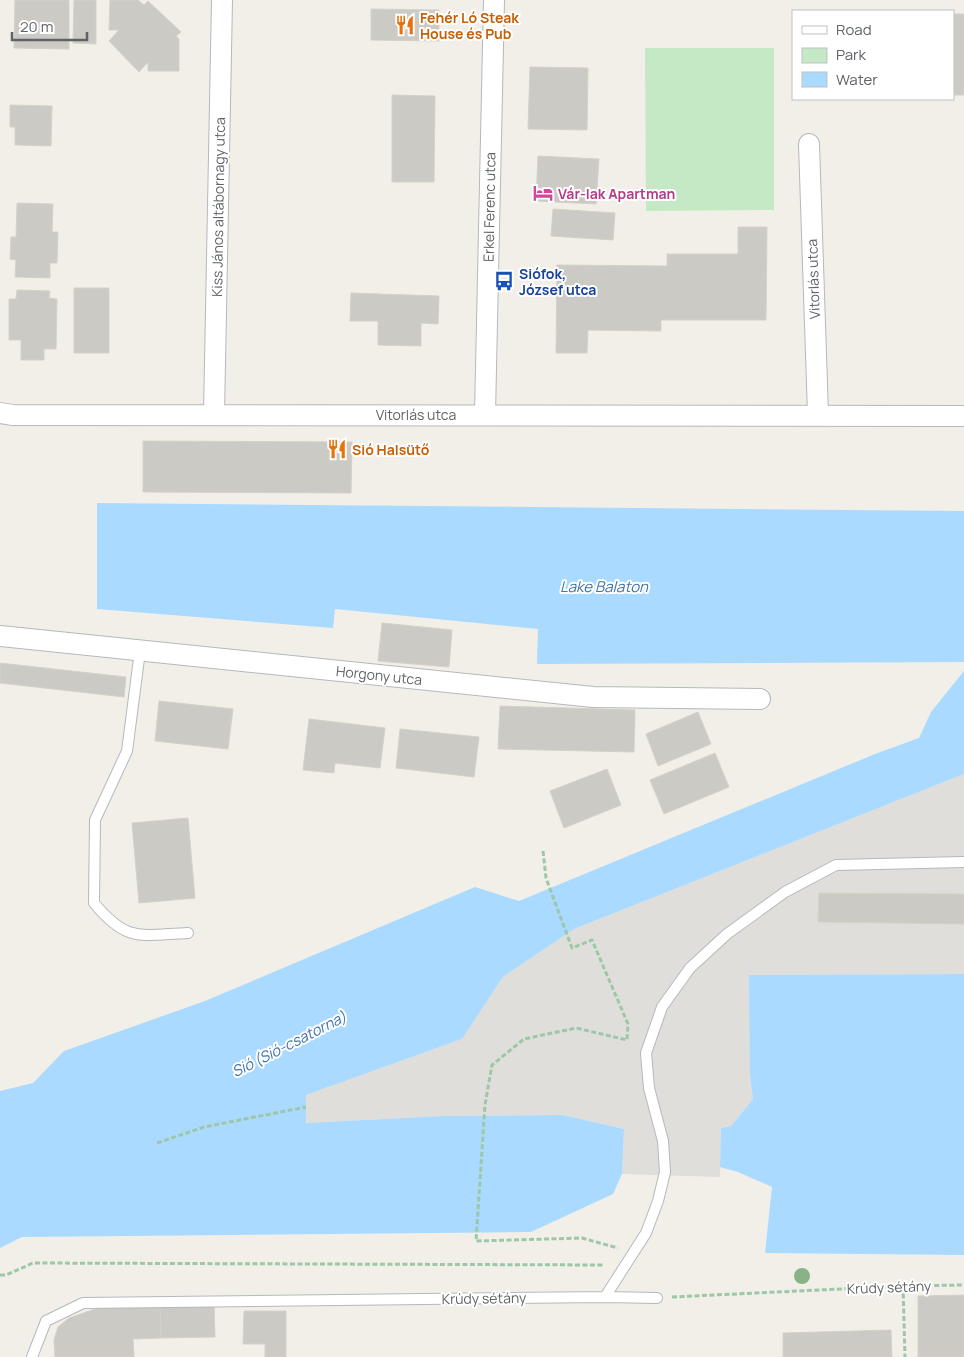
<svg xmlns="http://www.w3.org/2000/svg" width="964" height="1357" font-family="Manrope,sans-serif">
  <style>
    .industrial { fill: #e0deda }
    .green { fill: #c5e8c5 }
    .water { fill: #aadaff }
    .building { fill: #cccac5; stroke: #d6d1c6 }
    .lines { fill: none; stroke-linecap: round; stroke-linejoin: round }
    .lane-casing { stroke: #b5b8bc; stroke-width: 12 }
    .street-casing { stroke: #b5b8bc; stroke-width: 22 }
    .path { stroke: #9cc7a9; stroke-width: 3; stroke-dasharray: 5 2.5; stroke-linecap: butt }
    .lane { stroke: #fff; stroke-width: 10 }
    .street { stroke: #fff; stroke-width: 20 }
    .tree { fill: #89b387 }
    .labels { text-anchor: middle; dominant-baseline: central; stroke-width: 4; stroke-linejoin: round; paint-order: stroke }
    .food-label { font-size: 14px; font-weight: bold; fill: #c56008; stroke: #fff; text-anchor: start }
    .hotel-label { font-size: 14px; font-weight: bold; fill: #b23c85; stroke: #fff; text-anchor: start }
    .street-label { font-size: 14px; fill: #5f6368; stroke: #fff }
    .transit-label { font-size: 14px; font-weight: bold; fill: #164399; stroke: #fff; text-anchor: start }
    .water-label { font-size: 15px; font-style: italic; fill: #4174aa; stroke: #fff }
  </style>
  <rect width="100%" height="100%" fill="#f1efe8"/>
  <!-- industrial -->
  <path class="industrial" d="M964,774V974L750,975V1076L753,1099L731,1126L721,1128L720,1177L622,1174L624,1129L563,1115L443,1116L306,1123V1095L462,1039L503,977L574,929Z"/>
  <!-- green -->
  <path class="green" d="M645,48H774V210L646,211Z"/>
  <!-- water -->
  <path class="water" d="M97,503L964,511V662L537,664L538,629L335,609L333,628L97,609Z
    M964,671V774L574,929L503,977L462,1039L306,1095V1123L443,1116L563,1115L624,1129L622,1174L613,1194L531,1232L22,1237L0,1248V1091L33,1083L64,1051L205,1001L475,887L519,901L875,754L919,738L931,712Z
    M964,974V1255L765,1253L772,1187L738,1172L720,1167L721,1128L731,1126L753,1099L750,1076L749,975Z"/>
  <!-- building -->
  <path class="building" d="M15,0H69V49L14,48Z
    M74,0H96V44L73,43Z
    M110,0H138L144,5L148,1L181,32L176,36L179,39V71H148V62L139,72L109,41L119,30H109Z
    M371,9L439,10V41L371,40Z
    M953,14H964V95H953Z
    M530,67L588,68L587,130L528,129Z
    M392,95L435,96L434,182H392Z
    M10,105L52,106L51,146L15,145V127H10Z
    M538,156L599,159L596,204L536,201Z
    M17,203L53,204L52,232H58L57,263H50V278L15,277L16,260L10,259L11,237H16Z
    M553,209L615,213L613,240L551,236Z
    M738,227H767L766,320H661V331L588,330L587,353H556L557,265L667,266V254H738Z
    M74,288H109V353H74Z
    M17,290L50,291L49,298L57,299L56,349H44V360H21V340H9V299H16Z
    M351,293L439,296L438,324L421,323V346L378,345V321H350Z
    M143,441L352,442L351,493L143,492Z
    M382,623L452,630L449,667L378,661Z
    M0,663L126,677L124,697L0,683Z
    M159,701L233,709L228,749L155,741Z
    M500,706L635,710L634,752L498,749Z
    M698,712L711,744L658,766L646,734Z
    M309,719L385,728L380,768L335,763L334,773L303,770Z
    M400,729L479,737L474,777L396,768Z
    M715,753L729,787L664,814L650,780Z
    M607,769L621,805L564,828L550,791Z
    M188,818L195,898L139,903L132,823Z
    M819,893L964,894V924L818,922Z
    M964,1295V1357H918V1296Z
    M214,1304L215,1337L161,1338L160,1306Z
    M160,1306L161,1338L133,1339L134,1357H55L54,1340L58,1327L69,1318L98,1308Z
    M244,1311H286V1357H265V1344H243Z
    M891,1330L892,1357H783V1333Z"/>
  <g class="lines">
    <defs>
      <path id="lane" d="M140,651L127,751L95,820L94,903C127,943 140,935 188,933
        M605,1297L646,1233L658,1201L665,1172L663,1141L649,1088L646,1053L662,1007L690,968L727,934L785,892L836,865L964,862
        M32,1357L46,1321L83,1303L605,1297L657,1298"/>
      <path id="street" d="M809,144L818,414
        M0,413L13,415L964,416
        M214,414L222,0
        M485,414L494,0
        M0,636L593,697L760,699"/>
    </defs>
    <!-- lane casing -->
    <use href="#lane" class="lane-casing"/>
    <!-- street casing -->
    <use href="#street" class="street-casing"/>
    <!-- path -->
    <path class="path" d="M543,851L546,878L572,948L592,940L628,1024L627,1040L576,1028L524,1039L492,1065L485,1105L476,1241L582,1238L618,1248
      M157,1143L204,1127L306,1107
      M0,1275H6L33,1263L604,1265
      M903,1286L905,1357
      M672,1297L903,1286L964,1285"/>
    <!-- lane -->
    <use href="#lane" class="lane"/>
    <!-- street -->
    <use href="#street" class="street"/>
  </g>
  <!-- trees -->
  <circle class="tree" cx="802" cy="1276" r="8"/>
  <!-- icons -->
  <defs>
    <symbol id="restaurant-bare" viewBox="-9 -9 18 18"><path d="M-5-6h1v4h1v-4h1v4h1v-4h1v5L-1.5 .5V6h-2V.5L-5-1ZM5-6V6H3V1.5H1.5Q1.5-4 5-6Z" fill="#e8710a" stroke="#fff" stroke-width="2.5" paint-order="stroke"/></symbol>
    <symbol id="hotel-bare" viewBox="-9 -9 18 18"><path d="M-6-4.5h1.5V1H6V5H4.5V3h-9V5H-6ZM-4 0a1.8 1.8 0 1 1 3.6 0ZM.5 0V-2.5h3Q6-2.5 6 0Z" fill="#d1479c" stroke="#fff" stroke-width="2.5" paint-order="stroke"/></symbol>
    <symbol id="bus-bare" viewBox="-9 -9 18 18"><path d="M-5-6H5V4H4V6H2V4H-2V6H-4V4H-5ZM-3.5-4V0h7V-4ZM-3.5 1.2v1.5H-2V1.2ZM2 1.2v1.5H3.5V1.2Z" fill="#1a4fb4" stroke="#fff" stroke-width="2.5" paint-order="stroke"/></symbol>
  </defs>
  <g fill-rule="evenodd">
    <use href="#restaurant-bare" x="391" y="11" width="28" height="28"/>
    <use href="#hotel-bare" x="529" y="179" width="28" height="28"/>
    <use href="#bus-bare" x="490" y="267" width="28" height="28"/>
    <use href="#restaurant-bare" x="323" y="435" width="28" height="28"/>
  </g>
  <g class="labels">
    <!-- food labels -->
    <g class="food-label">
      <text x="420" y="17">Fehér Ló Steak<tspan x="420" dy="16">House és Pub</tspan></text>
      <text x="352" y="449">Sió Halsütő</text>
    </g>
    <!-- hotel labels -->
    <g class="hotel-label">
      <text x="558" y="193">Vár-lak Apartman</text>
    </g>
    <!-- street labels -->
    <g class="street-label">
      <text transform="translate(218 207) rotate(-89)">Kiss János altábornagy utca</text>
      <text transform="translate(489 207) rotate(-89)">Erkel Ferenc utca</text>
      <text transform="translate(813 279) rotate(-92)">Vitorlás utca</text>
      <text x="416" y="414">Vitorlás utca</text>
      <text transform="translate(379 675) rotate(6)">Horgony utca</text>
      <text transform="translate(889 1287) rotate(-2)">Krúdy sétány</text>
      <text transform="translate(484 1298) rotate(-1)">Krúdy sétány</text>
    </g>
    <!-- transit labels -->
    <g class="transit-label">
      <text x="519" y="273">Siófok,<tspan x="519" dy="16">József utca</tspan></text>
    </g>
    <!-- water labels -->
    <g class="water-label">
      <text x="604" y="586">Lake Balaton</text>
      <text transform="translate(289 1044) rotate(-27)">Sió (Sió-csatorna)</text>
    </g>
  </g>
  <!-- legend -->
  <rect x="792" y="10" width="162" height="90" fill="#ffffff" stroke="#bfc1c3"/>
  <rect x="802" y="26" width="25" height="8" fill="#ffffff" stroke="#bfc1c3"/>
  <text x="836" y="35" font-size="15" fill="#5f6368">Road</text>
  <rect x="802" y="48" width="25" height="15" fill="#c5e8c5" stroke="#bfc1c3"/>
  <text x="836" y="60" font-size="15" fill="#5f6368">Park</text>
  <rect x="802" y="72" width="25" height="15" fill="#aadaff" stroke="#bfc1c3"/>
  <text x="836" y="85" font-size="15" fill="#5f6368">Water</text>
  <!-- scale -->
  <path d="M12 32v8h75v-8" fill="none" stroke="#5f6368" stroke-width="2.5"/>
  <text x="20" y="32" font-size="15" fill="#5f6368" stroke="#ffffff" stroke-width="4" paint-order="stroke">20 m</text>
</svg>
